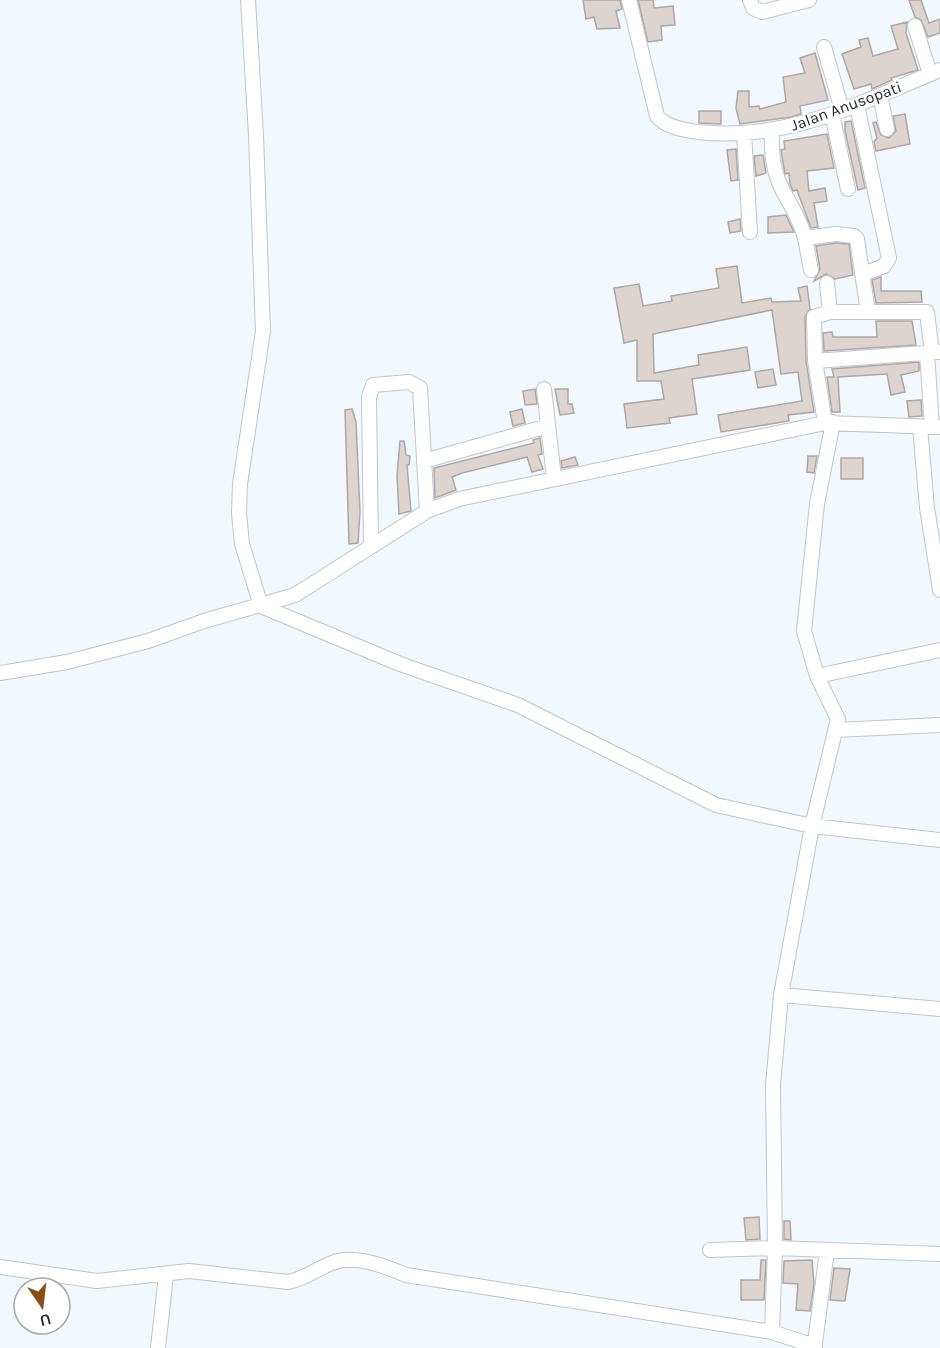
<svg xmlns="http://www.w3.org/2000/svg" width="940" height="1348" font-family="Karla,sans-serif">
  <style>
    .building { fill: #dcd5cf; stroke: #aea7a2; stroke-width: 1.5 }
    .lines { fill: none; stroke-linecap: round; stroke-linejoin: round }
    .street-casing { stroke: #bec5cb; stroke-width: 16 }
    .street { stroke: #fff; stroke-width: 14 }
    .labels { text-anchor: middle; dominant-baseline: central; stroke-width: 5; stroke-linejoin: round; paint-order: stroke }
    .street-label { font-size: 16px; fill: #242729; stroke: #fff }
  </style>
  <rect width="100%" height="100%" fill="#f1f8fe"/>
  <!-- building -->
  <path class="building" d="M583,0H620L622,9L616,11L620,28L597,29L594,17L586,19Z
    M638,0H653L654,8L673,6L675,25L661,26L662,40L648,42Z
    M909,0H921L929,23L940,19V33L928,37L921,20L915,17Z
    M907,22L906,33L918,70L891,78L892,80L872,89L871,84L854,89L842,54L861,47L859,40L868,38L873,56L898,49L891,26Z
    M815,53L828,100L800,106L801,114L791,117L740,124L736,108L738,91H749V107L759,106L760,109L786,102L783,77L805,73L800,58Z
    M699,111H721V124L699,123Z
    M905,114L910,144L876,151L874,142L877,138L873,123L876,122L881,135L889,138L896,131L893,116Z
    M851,121L865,188L858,190L845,131V122Z
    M827,134L834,168L807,171L809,191L825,188L827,201L814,203L818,227L811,228L797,190L793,191L790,184L789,173L785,174L781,150L785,149L784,141Z
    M736,149L738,180L731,181L727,150Z
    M763,155L766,173L756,176L754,156Z
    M786,215L794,232L768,233V217Z
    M740,219L741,231L730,233L728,222Z
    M836,243L849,244L853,275L835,279L826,274L814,281L820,269L816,246Z
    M737,266L742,303L771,298L772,302L801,301L798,288L807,286L810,309L805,317L806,361L814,412L788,415L789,421L721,432L718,415L802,401L798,372L781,374L772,310L653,334L654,373L699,365L698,355L747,347L750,370L692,379L697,414L669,418L670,423L627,428L624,404L664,399L661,381H637V340L624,343L614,288L639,284L643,306L672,301L671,296L719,288L716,269Z
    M881,277V291H921L922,302L876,303L872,280Z
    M876,321H912L916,345L824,351L823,333L832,332L833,337H877Z
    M919,362V371L901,375L905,392L891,395L887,374L838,377L840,412H832L827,377H834L832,369Z
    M773,369L776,385L758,388L755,372Z
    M535,389L537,404L525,405L523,391Z
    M555,389H568V404H572L574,413L560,415Z
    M921,400L922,416L909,417L907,401Z
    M352,409L356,422L360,512L358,543L349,544L345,410Z
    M522,409L525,423L513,426L510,412Z
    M540,438L542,454L538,455L543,469L532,472L527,457L462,473L452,477L456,490L435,498L434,468L534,443L533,440Z
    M400,441H404L406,455L410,456L409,465H407L411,511L399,514L397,476Z
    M808,456H817L814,473L807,472Z
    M575,457L578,465L562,468L561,461Z
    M841,458H863V479H841Z
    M759,1217L760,1239L746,1240L744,1218Z
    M784,1221H790L791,1240L784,1239Z
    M761,1260H766L764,1300H741V1280H760Z
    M812,1260L814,1284L810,1311L796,1310L798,1284L783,1283L784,1261Z
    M834,1268L850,1269L845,1301L830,1300Z"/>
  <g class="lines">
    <defs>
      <path id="street" d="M248,0L256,135L263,331L240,484L239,513L242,544L261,606L400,664L518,705L716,805L812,826L940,840
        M629,0L657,116C665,127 685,130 698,132C787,142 860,103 940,70
        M750,0L753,8L762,12L809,0
        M915,26L930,74
        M824,47L842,110
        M880,95L887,129
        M857,105L889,258L884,266L863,274
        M832,114L848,189
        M772,131C771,152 773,173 783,191C792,208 800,219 805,238L836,234L854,236L857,239L868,312
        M744,133L750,232
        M805,238L811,270
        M827,283L830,312
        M927,353L932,427
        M815,361L938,352
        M544,389L554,478
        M825,423L815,361L814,317L830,312H927L932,353
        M920,427L927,508L940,590
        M424,461L548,426
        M371,546L369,397L373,385L409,382L420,388L427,511
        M0,673L67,662L148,641L204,621L295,595L427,511L459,499L825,423L940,427
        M817,676L940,650
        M836,730L940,725
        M781,995L940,1009
        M710,1250L775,1248L940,1254
        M0,1267L97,1281L189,1271L288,1282C305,1279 316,1269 332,1263C354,1254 385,1266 406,1275L772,1332L805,1343H815V1348
        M772,1332L775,1248L773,1085L781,995L812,826L838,719L817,676L804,631L817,504L833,422
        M815,1343L827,1251
        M158,1348L166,1275"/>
    </defs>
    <!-- street casing -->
    <use href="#street" class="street-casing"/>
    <!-- street -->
    <use href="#street" class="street"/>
  </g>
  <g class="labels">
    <!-- street labels -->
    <g class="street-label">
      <text transform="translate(846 106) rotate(-20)">Jalan Anusopati</text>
    </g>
  </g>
  <!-- north arrow -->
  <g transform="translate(42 1306) rotate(166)"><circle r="28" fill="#ffffff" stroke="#a7a9a9" stroke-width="1.5"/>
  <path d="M0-4.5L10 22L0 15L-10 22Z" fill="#8c4c16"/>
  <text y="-9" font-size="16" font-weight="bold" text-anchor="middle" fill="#242729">U</text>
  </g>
</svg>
